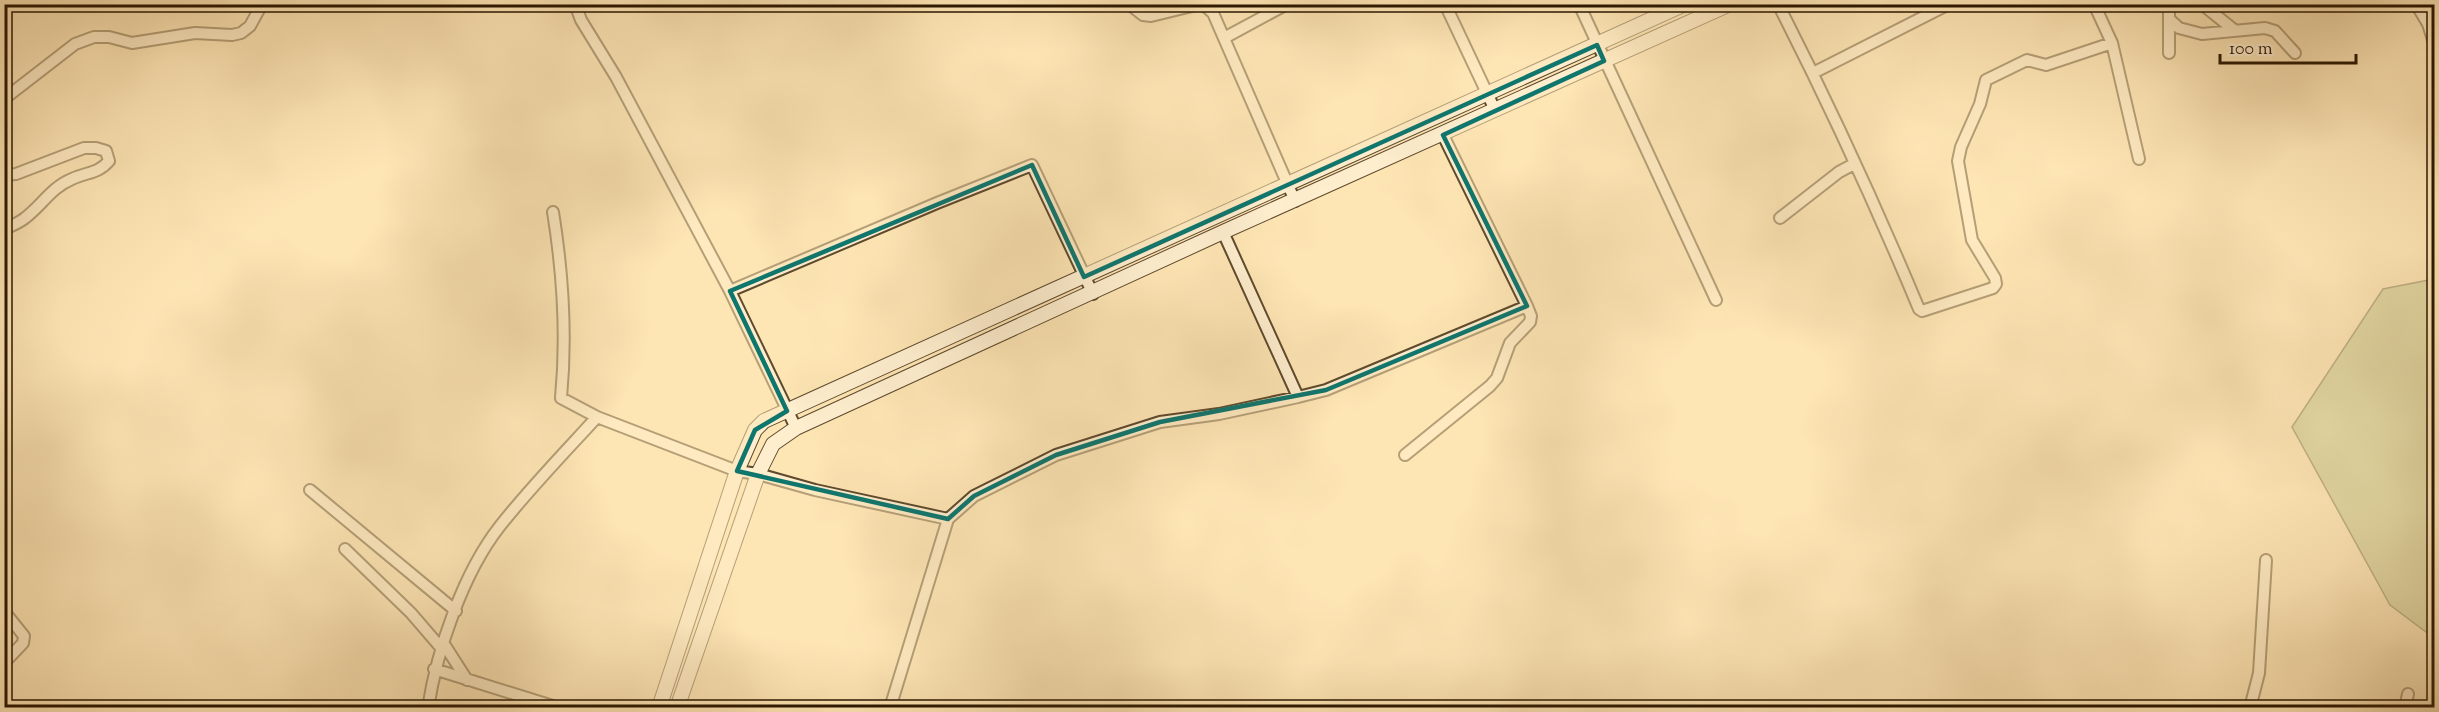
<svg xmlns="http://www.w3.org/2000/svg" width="2439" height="712" font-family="'Sorts Mill Goudy',serif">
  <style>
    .green { fill: #c0c58d; stroke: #756e46; stroke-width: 1.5 }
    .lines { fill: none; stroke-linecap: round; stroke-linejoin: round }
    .minor-casing { stroke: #5f4a2d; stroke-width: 14 }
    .tertiary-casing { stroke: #5f4a2d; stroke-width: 16 }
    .minor { stroke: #feeece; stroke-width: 10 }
    .tertiary { stroke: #feeece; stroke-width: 14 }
    .marked { fill: none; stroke: #0f766e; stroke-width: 4.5; stroke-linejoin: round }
  </style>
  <rect width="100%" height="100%" fill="#fee5b4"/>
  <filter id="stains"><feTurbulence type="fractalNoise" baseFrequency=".00333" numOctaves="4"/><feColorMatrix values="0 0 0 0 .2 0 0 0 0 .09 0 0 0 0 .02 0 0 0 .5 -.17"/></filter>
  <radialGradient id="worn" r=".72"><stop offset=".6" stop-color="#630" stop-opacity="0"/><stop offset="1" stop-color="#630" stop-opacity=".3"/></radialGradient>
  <!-- green -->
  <path class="green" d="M2434,279V638L2390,605L2292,427L2383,289Z"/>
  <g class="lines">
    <defs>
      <path id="minor" d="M575,4L581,20L616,77L730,291L796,428
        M1129,4L1143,15L1151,16L1200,4
        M1203,4L1213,13L1295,201
        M1445,4L1495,110
        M1579,4L1716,300
        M1778,4C1829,104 1876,206 1919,309L1922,311L1993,288L1996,284L1995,278L1972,240L1958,161L1961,147L1980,104L1986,80L2027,60L2046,65L2112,43
        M2094,4L2112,43L2139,159
        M2169,4V53
        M2202,4L2234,30
        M2416,4L2428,24L2434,43
        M2169,19L2179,28L2202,34L2265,28L2275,31L2295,53
        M1224,38L1287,4
        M1813,73L1949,4
        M4,99L75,44L94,37H109L132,43L195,33L232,35L241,33L250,26L262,4
        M4,175L16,174L84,148H96L106,151L109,161C98,174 86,172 72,179C52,187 42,205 25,218C19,223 11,226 4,229
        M553,212C563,274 567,335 561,398L597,417L737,471L758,474L815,490L948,519
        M1780,218L1839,172L1854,164
        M1223,232L1298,397L1326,390L1527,306
        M730,291L937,203L1032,165L1093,294
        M1405,455L1490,386L1497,378L1510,343L1530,322L1531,316L1527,306L1443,135
        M310,490L456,611
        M345,549L411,613L442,649
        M4,611L24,636L23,643L4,663
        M444,644L467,680
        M434,669L559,708
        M428,708C437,650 463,573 500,526C530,488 564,453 597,417
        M890,708L948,519L974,496L1056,455L1160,422L1219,414L1298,397
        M2250,708L2259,673L2266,560
        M2405,708L2408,694"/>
      <path id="tertiary" d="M659,708L737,471L755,430L764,421L1685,4
        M677,708L758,474L773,444L796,428L1223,232L1730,4"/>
    </defs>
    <!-- minor casing -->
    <use href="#minor" class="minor-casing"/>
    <!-- tertiary casing -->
    <use href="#tertiary" class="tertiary-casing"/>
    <!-- minor -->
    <use href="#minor" class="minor"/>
    <!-- tertiary -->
    <use href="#tertiary" class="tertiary"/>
  </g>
  <!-- marked area -->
  <path d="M0 0H2439V712H0ZM1597,45L1604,61L1443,135L1527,306L1326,390L1160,422L1056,455L974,496L948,519L737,471L755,430L787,411L730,291L1032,165L1084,277Z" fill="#fee5b4" fill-opacity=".55" fill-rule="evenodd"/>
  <path class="marked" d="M1597,45L1604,61L1443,135L1527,306L1326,390L1160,422L1056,455L974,496L948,519L737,471L755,430L787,411L730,291L1032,165L1084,277Z"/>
  <!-- margin -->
  <rect width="2439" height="712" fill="none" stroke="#fee5b4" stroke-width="24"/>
  <rect x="6" y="6" width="2427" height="700" fill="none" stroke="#2a1700" stroke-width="3"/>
  <rect x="12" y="12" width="2415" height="688" fill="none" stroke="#2a1700" stroke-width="1.5"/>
  <!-- scale -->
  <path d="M2220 54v9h136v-9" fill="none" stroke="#2a1700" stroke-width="3"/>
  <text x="2229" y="54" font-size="18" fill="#2a1700" stroke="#feeece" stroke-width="4.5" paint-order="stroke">100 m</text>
  <rect width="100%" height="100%" filter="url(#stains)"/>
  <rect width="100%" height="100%" fill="url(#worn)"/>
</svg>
